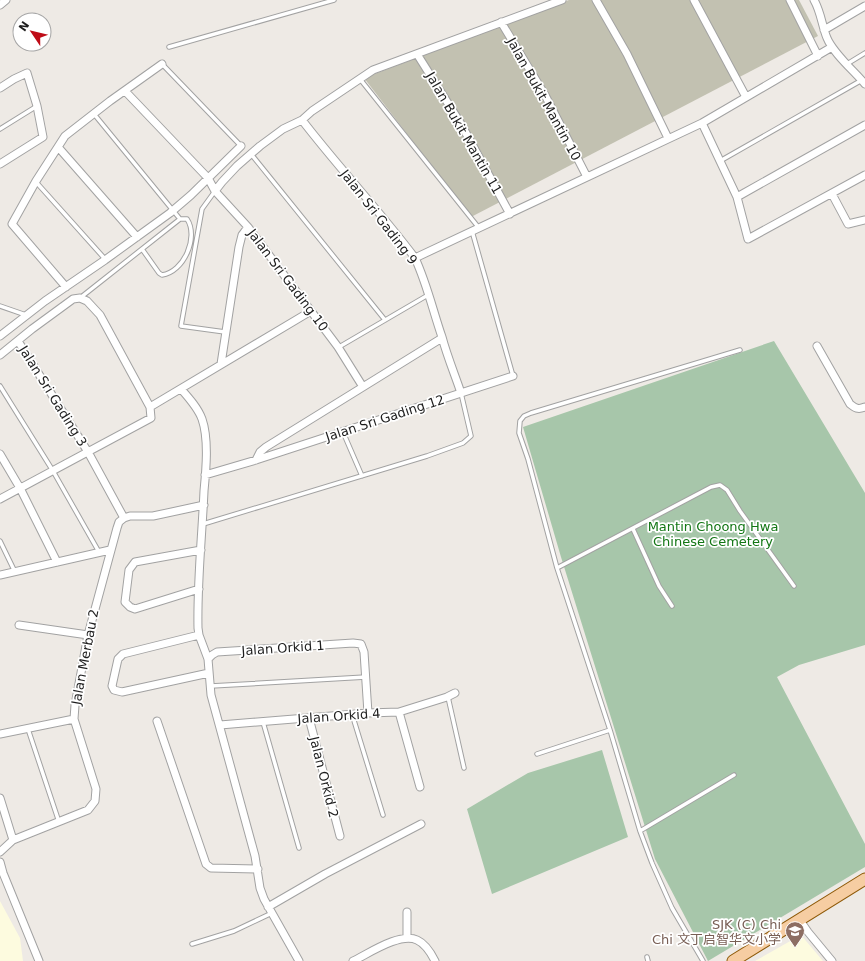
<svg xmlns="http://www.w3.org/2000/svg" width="865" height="961" font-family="'DejaVu Sans','Noto Sans SC',sans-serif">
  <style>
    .education { fill: #fdfbdf }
    .construction { fill: #c2c1b1 }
    .cemetery { fill: #a7c6aa }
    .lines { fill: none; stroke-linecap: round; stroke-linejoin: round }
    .service-casing { stroke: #a2a2a2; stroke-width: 5.5 }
    .minor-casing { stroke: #a2a2a2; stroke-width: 9 }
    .primary-casing { stroke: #8f5a09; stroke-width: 13 }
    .service { stroke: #fff; stroke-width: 3.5 }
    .minor { stroke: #fff; stroke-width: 7 }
    .primary { stroke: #f6cda2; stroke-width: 11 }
    .labels { text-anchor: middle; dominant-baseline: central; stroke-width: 3.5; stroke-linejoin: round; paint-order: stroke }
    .street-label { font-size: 13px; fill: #1e1e1e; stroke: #fff }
    .park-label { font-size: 13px; fill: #127614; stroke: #fff }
    .education-label { font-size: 13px; fill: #785e54; stroke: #fff; text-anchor: end }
  </style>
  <rect width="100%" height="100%" fill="#eeeae5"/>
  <!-- education -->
  <path class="education" d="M0,901L20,938L23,961H0Z
    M801,935L823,961H755Z"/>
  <!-- construction -->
  <path class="construction" d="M569,0H799L818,36L471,217L364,78Z"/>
  <!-- cemetery -->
  <path class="cemetery" d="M774,341L865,493V645L799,665L777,677L865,844V867L708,961L655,859L561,557L523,427Z
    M602,750L628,837L492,894L467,809L528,773Z"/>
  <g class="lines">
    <defs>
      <path id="service" d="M169,47L334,0
        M162,64L241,146
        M847,64L865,53
        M360,79L479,228
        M0,129L37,106
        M251,154L385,320
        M720,161L862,80
        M36,182L105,259
        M215,191L202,209L181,326L225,332
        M472,231L513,376
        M142,249L159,273L162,275C184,272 199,237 187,219H180
        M80,298L180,219L94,114
        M0,306L26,315
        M339,347L428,295
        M0,386L53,471L99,552
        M343,432L362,476
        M203,524L427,456L463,443L471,436L461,393
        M633,529L659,586L672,606
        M0,541L15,572
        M557,568L711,487L720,485L727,490L740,511L794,586
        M211,686L366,677
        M448,697L464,768
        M352,714L383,815
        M263,722L299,848
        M28,729L59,822
        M537,754L610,730
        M640,831L734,775
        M192,944L234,931L272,913
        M647,957L648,961
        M703,961L672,908L652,863L640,831L610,730L557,568L528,459L519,433L520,421L524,416L531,413L740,350"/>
      <path id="minor" d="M596,0L627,54L668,138
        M694,0L746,97
        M790,0L818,56
        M814,0C821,12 822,26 827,38C833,53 854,71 865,84
        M0,5L6,0
        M501,22L545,95L587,177
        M824,30L865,6
        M417,54L461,124L510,214
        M0,88L14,79L27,73L37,106L43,137L0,164
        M125,91L208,178L215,191L248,227L338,347L363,387
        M302,120C338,167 379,210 415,258C427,284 433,311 442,337C447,356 455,375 461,393
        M702,123L737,197L748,239L865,175
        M58,147L137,237
        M215,191L222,182L237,166L260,146L283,129L302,120L312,111L373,70L562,0
        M832,194L848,224L865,220
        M737,197L865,125
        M415,258L702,123L832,47
        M66,287L12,224L36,181L65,136L110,101L162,64
        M0,336L45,301L105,260L170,213L191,195L241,146
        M18,341L88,452L124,518
        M817,346L850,404C855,408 858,410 865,407
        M0,355L32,329L73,299L80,298L87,301L100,315L150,407L151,418L0,499
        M221,364L239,247L242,235L248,227
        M181,389C189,398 198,408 202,419C209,439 206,470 204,491C202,537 197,583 198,628L199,635L208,659L211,695L255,856L260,888L264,899L299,961
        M150,407L311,311
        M0,454L20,488L57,562
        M256,460L260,452L266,447L442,338
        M205,475L256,460L513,376
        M0,575L110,550
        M199,589L135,609L130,607L125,602L129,570L135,562L201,550
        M19,625L88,635
        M199,635L123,654L118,659L112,686L114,690L122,692L209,673
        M208,659L212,655L217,652L353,643L361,644L364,652L368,713
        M399,712L420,787
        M309,718L340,836
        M157,721L206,864L211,868L258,869
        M220,725L368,713L399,712L447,697L455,693
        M0,734L74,719
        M0,798L13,840
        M0,852L13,840L88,810L95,801L96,789L74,719L75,705L88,635L117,528L119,522L124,518L130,516H153L204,505
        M0,862L3,873L39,961
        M268,907L325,874L421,824
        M799,919L808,932L832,961
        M407,938V912
        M353,961C368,954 400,932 417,940C426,944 431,953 435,961"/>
      <path id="primary" d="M733,961L865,879"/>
    </defs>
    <!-- service casing -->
    <use href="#service" class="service-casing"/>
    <!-- minor casing -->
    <use href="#minor" class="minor-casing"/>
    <!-- primary casing -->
    <use href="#primary" class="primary-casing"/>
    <!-- service -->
    <use href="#service" class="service"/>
    <!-- minor -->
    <use href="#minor" class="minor"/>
    <!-- primary -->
    <use href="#primary" class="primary"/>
  </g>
  <!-- icons -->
  <defs>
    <symbol id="school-pin" viewBox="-11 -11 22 30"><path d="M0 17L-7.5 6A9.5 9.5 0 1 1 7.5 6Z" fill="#8d6e63" stroke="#fff"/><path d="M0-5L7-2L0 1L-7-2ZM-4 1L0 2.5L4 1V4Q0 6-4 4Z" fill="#fff"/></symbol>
  </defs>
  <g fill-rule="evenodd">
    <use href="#school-pin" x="784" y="920" width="22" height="30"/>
  </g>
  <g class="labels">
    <!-- street labels -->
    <g class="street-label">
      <text transform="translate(544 99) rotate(61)">Jalan Bukit Mantin 10</text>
      <text transform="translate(464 133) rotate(60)">Jalan Bukit Mantin 11</text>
      <text transform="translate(379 217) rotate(52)">Jalan Sri Gading 9</text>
      <text transform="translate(288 280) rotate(53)">Jalan Sri Gading 10</text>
      <text transform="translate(53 396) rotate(58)">Jalan Sri Gading 3</text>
      <text transform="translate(385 418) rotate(-18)">Jalan Sri Gading 12</text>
      <text transform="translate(283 648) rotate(-4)">Jalan Orkid 1</text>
      <text transform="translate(85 657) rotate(-79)">Jalan Merbau 2</text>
      <text transform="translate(339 716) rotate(-4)">Jalan Orkid 4</text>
      <text transform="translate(324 777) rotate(76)">Jalan Orkid 2</text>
    </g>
    <!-- park labels -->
    <g class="park-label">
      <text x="713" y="526">Mantin Choong Hwa<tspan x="713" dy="15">Chinese Cemetery</tspan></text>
    </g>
    <!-- education labels -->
    <g class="education-label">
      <text x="781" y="924">SJK (C) Chi<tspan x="781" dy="15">Chi 文丁启智华文小学</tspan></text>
    </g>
  </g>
  <!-- north arrow -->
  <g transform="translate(32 32) rotate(305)"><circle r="19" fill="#ffffff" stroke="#a5a5a5"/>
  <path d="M0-3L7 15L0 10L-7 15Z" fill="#bf0c17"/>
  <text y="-6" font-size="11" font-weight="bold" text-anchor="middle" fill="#1e1e1e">N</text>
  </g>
</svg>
